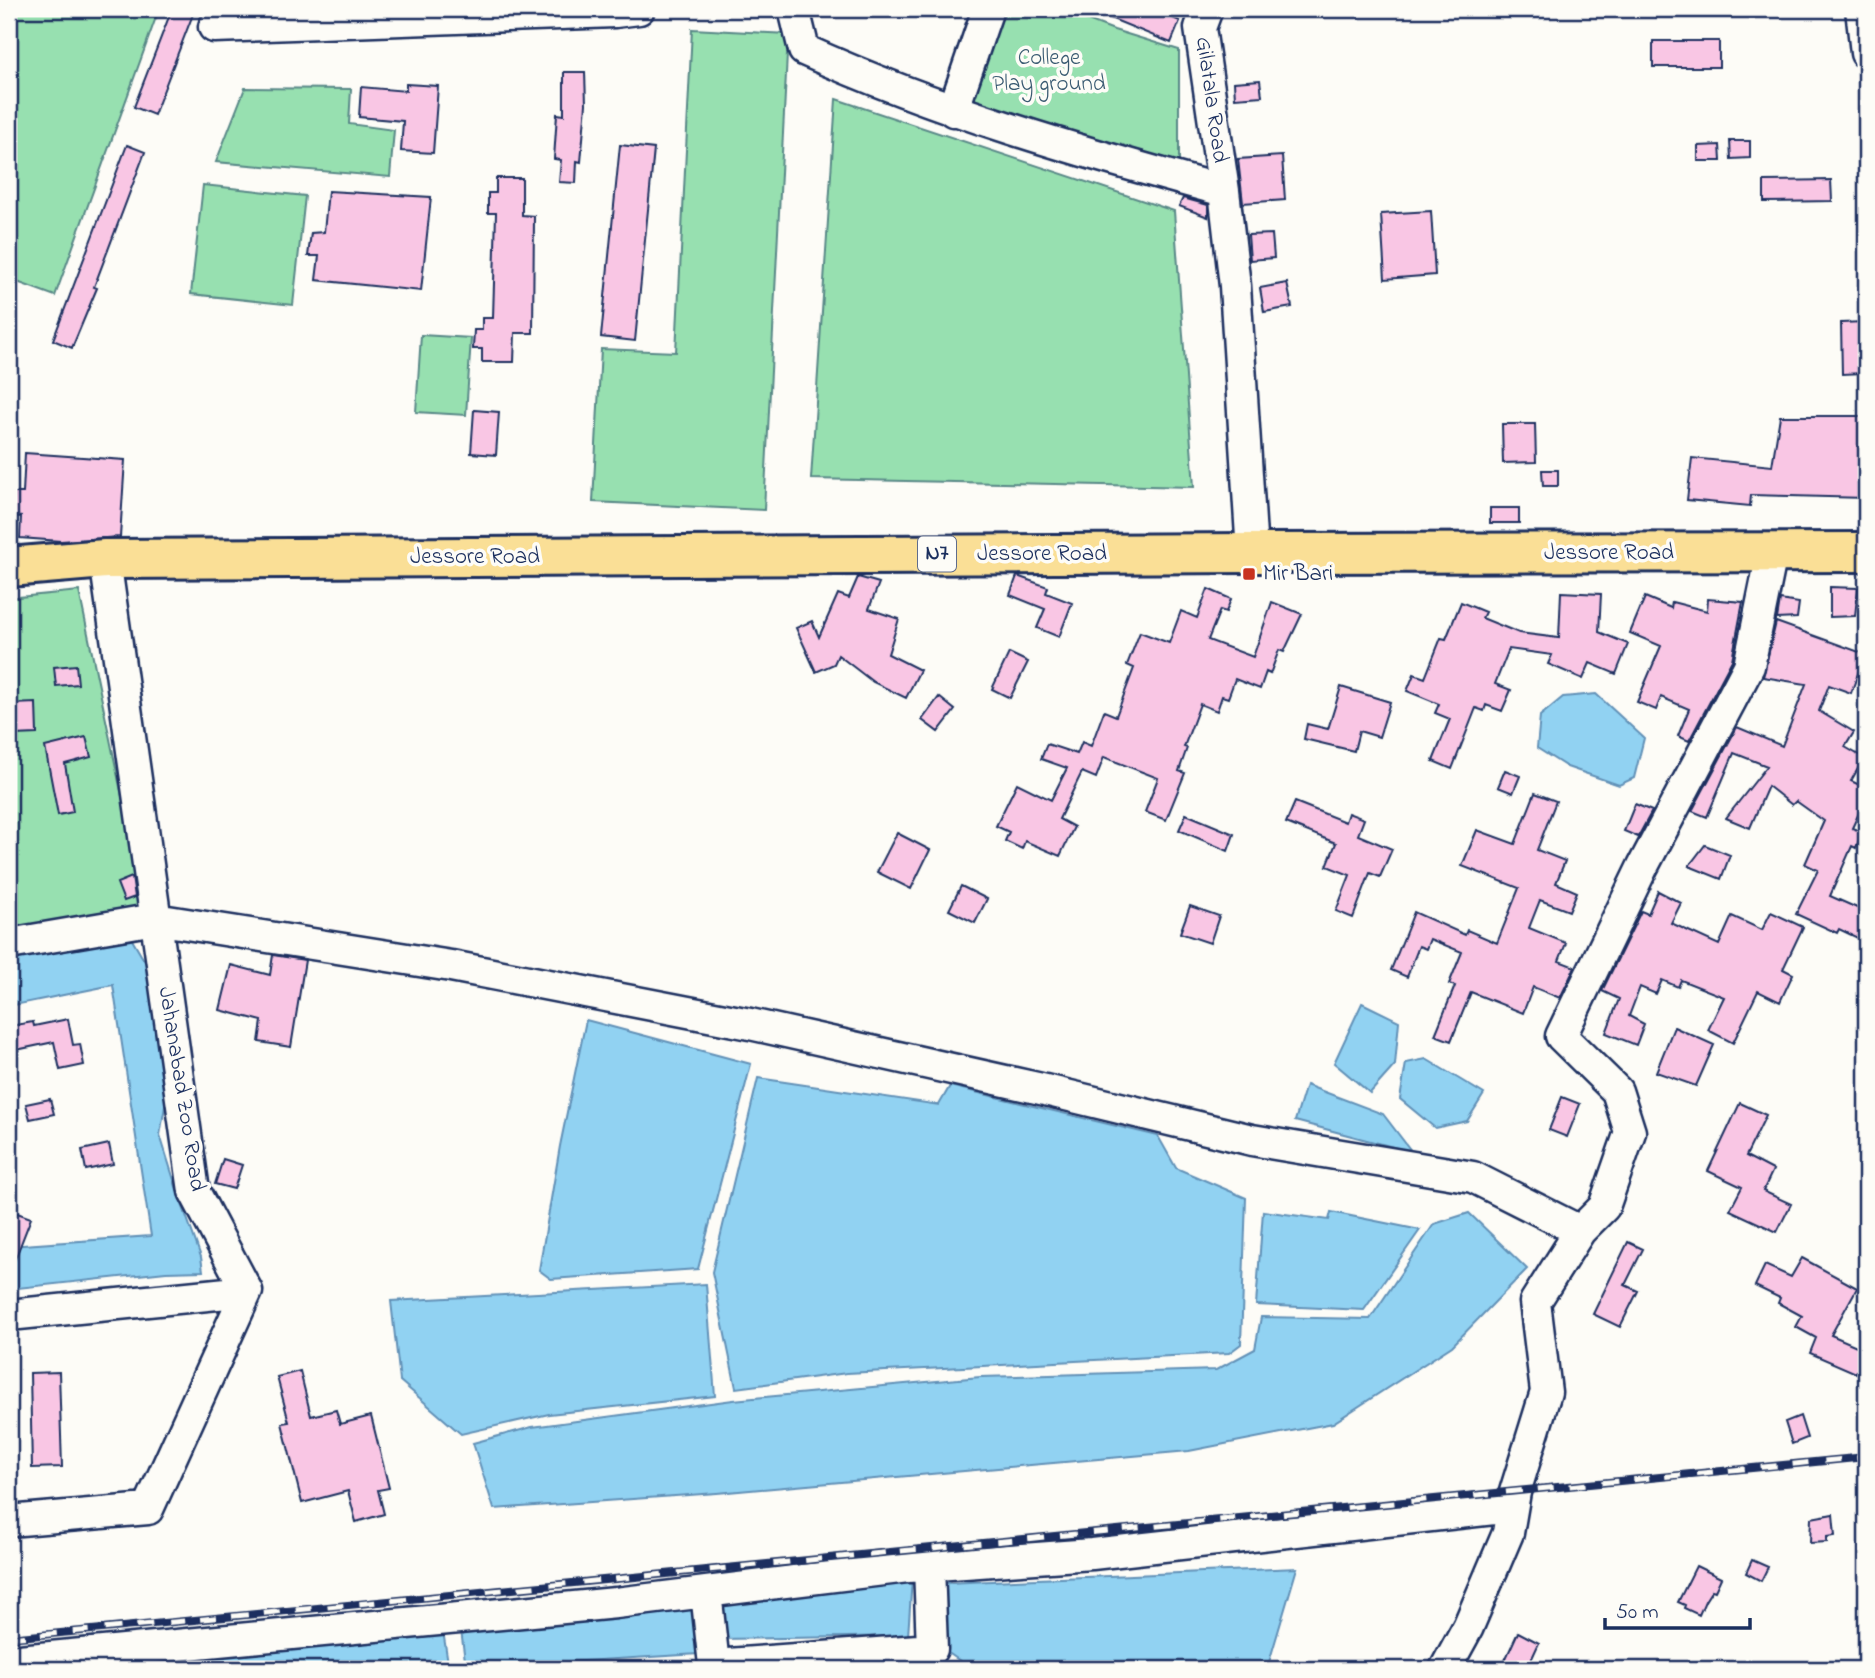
<svg xmlns="http://www.w3.org/2000/svg" width="1875" height="1678" font-family="'Indie Flower',sans-serif">
  <style>
    .green { fill: #97e0b0; stroke: #598887; stroke-width: 2 }
    .water { fill: #91d2f2; stroke: #6291b7; stroke-width: 2 }
    .building { fill: #f9c6e4; stroke: #1b2f5e; stroke-width: 2 }
    .lines { fill: none; stroke-linecap: round; stroke-linejoin: round }
    .minor-casing { stroke: #1b2f5e; stroke-width: 35 }
    .highway-casing { stroke: #1b2f5e; stroke-width: 44 }
    .minor { stroke: #fdfcf7; stroke-width: 30 }
    .highway { stroke: #fadf96; stroke-width: 38 }
    .rail-casing { stroke: #1b2f5e; stroke-width: 8 }
    .rail { stroke: #fdfcf7; stroke-width: 5; stroke-dasharray: 16; stroke-linecap: butt }
    .poi-dot { fill: #c8321e; stroke: #fdfcf7; stroke-width: 2.5 }
    .labels { text-anchor: middle; dominant-baseline: central; stroke-width: 7; stroke-linejoin: round; paint-order: stroke }
    .shield { fill: #fdfcf7; stroke: #5f6c8c; stroke-width: 2 }
    .shield-label { font-size: 21px; font-weight: bold; fill: #1b2f5e }
    .park-label { font-size: 23px; fill: #3a5b72; stroke: #fdfcf7 }
    .street-label { font-size: 23px; fill: #1b2f5e; stroke: #fdfcf7 }
    .poi-label { font-size: 23px; fill: #1b2f5e; stroke: #fdfcf7; text-anchor: start }
  </style>
  <rect width="100%" height="100%" fill="#fdfcf7"/>
  <filter id="ink" filterUnits="userSpaceOnUse"><feTurbulence type="fractalNoise" baseFrequency=".0143" numOctaves="2"/><feDisplacementMap in="SourceGraphic" scale="14" xChannelSelector="R" yChannelSelector="G"/><feConvolveMatrix kernelMatrix="1 2 1 2 8 2 1 2 1" color-interpolation-filters="sRGB"/></filter>
  <g filter="url(#ink)">
    <!-- green -->
    <path class="green" d="M9,9H159L55,296L9,279Z
      M998,9H1059L1114,30L1179,50V166L961,106Z
      M692,29L788,34L764,510L593,502L601,349L676,352Z
      M245,88L351,89L349,124L394,130L390,177L216,162Z
      M836,99L1174,211L1194,487L811,479Z
      M203,185L305,196L293,305L191,294Z
      M421,335L471,338L466,415L416,412Z
      M79,591L146,911L9,937V598Z"/>
    <!-- water -->
    <path class="water" d="M1596,694L1644,738L1634,778L1619,785L1567,767L1537,748L1540,716L1563,697Z
      M131,938L151,972L169,1083L160,1135L178,1193L201,1257L203,1271L166,1272L9,1289V1246L151,1236L113,985L9,1006V958Z
      M1362,1003L1399,1021L1395,1065L1370,1093L1334,1063Z
      M586,1020L751,1064L698,1269L551,1279L539,1270L560,1146Z
      M1426,1059L1484,1094L1467,1121L1435,1128L1400,1099L1406,1063Z
      M758,1078L939,1105L950,1086L1158,1136L1176,1168L1246,1198L1241,1344L1229,1353L847,1373L736,1388L712,1272Z
      M1306,1085L1383,1114L1412,1152L1295,1121Z
      M1263,1211L1329,1220L1331,1212L1420,1230L1364,1310L1256,1305Z
      M1469,1213L1527,1269L1452,1346L1333,1423L1189,1451L717,1493L494,1509L473,1443L532,1427L733,1400L980,1377L1216,1370L1255,1349L1261,1317L1370,1319L1434,1224Z
      M706,1284L715,1396L549,1414L461,1434L400,1381L391,1301Z
      M1297,1568L1267,1669H960V1661L934,1643L946,1583Z
      M912,1578L908,1636L717,1639V1595Z
      M699,1608V1654L466,1668L460,1623Z
      M443,1631L449,1669H204L200,1649Z
      M182,1653L184,1669H102L101,1662Z"/>
    <!-- building -->
    <path class="building" d="M172,9H195L154,115L134,107Z
      M1088,9H1151L1180,21L1171,43Z
      M1653,41H1719V67H1653Z
      M564,72H585L586,104L581,162L577,161L576,183L559,182L561,160L554,159L557,114L564,115Z
      M1260,80L1262,96L1235,98L1234,82Z
      M406,84L438,86L433,153L401,151L403,121L359,117L361,87L406,91Z
      M1730,141H1750V158L1731,159Z
      M127,145L145,152L94,287L97,288L72,348L53,340Z
      M620,145L654,149L635,341L601,337Z
      M1720,145L1721,161H1698V146Z
      M1282,156L1285,200L1243,203L1238,159Z
      M496,178H522V215L534,216L533,333H515L514,362H482V349H473L474,330H482V318H493L496,213H488V193H496Z
      M1831,180L1832,201L1764,202V181Z
      M328,191L431,197L421,291L316,280L319,256H308L311,233L324,232Z
      M1183,198L1208,205V217L1179,206Z
      M1431,211L1435,275L1385,279L1381,214Z
      M1272,234L1274,258L1250,260L1248,235Z
      M1287,283L1292,307L1264,312L1260,288Z
      M1864,322V373L1842,374L1841,323Z
      M474,410L499,412L496,455L471,453Z
      M1780,416H1866V498L1751,495L1750,506L1687,500L1692,458L1772,466Z
      M1502,424H1535L1536,462L1503,463Z
      M25,453L125,460L120,537L61,541L20,538L21,517L13,516L14,493H23Z
      M1542,470H1558V486H1543Z
      M1490,508H1519V523H1490Z
      M1017,576L1048,587L1046,593L1072,603L1059,637L1037,628L1045,609L1010,595Z
      M858,577L879,583L869,609L899,619L888,654L920,670L906,698L873,682L838,655L834,664L816,672L796,628L812,621L819,637L838,594L849,598Z
      M1830,587L1858,588L1855,616L1830,617Z
      M1208,589L1231,599L1226,612L1220,610L1208,640L1253,657L1272,602L1302,614L1284,652L1279,650L1270,674L1266,672L1260,689L1235,679L1228,698L1222,696L1217,711L1200,704L1184,747L1187,748L1179,771L1185,773L1166,820L1145,812L1158,778L1104,757L1096,778L1082,772L1059,819L1074,827L1060,856L1025,841L1022,849L1005,841L1009,832L996,826L1017,783L1051,800L1067,768L1041,759L1047,744L1077,754L1082,742L1091,746L1104,711L1116,716L1134,668L1127,665L1140,632L1169,643L1181,611L1197,618Z
      M1561,592L1601,594L1599,632L1628,644L1616,674L1590,663L1583,679L1548,664L1552,655L1509,649L1495,684L1511,690L1502,711L1486,705L1484,711L1476,708L1452,769L1433,761L1450,719L1435,713L1439,704L1407,691L1414,674L1425,678L1441,638L1446,639L1461,602L1485,612L1482,618L1519,633L1559,638Z
      M1645,597L1671,608L1672,602L1707,611L1708,599L1743,602L1732,660L1689,741L1678,736L1689,709L1661,697L1656,710L1637,702L1661,646L1630,633Z
      M1780,600L1799,603L1797,618L1777,619Z
      M1776,622L1865,654L1851,693L1829,685L1819,711L1854,732L1845,747L1864,758L1851,781L1866,788V798L1852,828L1862,832L1856,848L1852,846L1830,896L1866,912V942L1839,929L1837,933L1796,914L1818,870L1805,864L1824,821L1796,801L1792,805L1768,786L1750,828L1726,818L1767,766L1734,753L1707,817L1692,811L1737,727L1782,746L1806,684L1763,677Z
      M1009,653L1028,662L1010,698L992,689Z
      M76,665L78,684L56,686L54,667Z
      M1341,687L1390,702L1379,737L1359,731L1354,751L1304,739L1307,724L1328,729Z
      M939,697L955,710L938,732L922,720Z
      M36,703L37,734L14,735L13,704Z
      M86,737L91,757L65,764L73,812L58,815L45,747Z
      M1505,770L1520,776L1513,793L1498,787Z
      M1535,793L1556,801L1537,850L1565,861L1556,883L1577,892L1569,911L1540,900L1529,928L1566,943L1559,961L1575,967L1560,998L1533,987L1523,1013L1471,992L1451,1041L1435,1035L1455,986L1449,984L1462,952L1430,939L1426,949L1419,946L1407,977L1391,970L1414,912L1465,935L1467,930L1497,943L1519,888L1462,866L1477,830L1515,844Z
      M1295,802L1345,822L1348,813L1364,819L1358,835L1392,849L1380,877L1370,873L1353,918L1336,911L1350,875L1327,866L1336,843L1286,823Z
      M1635,804L1652,811L1638,837L1624,831Z
      M1186,814L1234,834L1228,851L1179,830Z
      M897,833L930,850L911,889L877,872Z
      M1705,845L1730,855L1721,879L1689,866Z
      M132,877L135,897L124,901L117,883Z
      M961,886L987,899L975,923L949,910Z
      M1658,891L1681,903L1671,923L1719,945L1732,916L1762,930L1771,912L1803,927L1783,969L1793,974L1780,1002L1758,991L1733,1043L1708,1030L1724,997L1681,980L1678,987L1662,980L1656,994L1640,987L1629,1016L1644,1024L1636,1045L1606,1033L1619,999L1602,991L1641,911L1648,914Z
      M1190,906L1219,916L1210,943L1180,933Z
      M273,955L305,960L291,1047L259,1042L262,1021L220,1010L231,965L270,975Z
      M68,1019L73,1045L80,1044L84,1065L60,1070L54,1042L16,1050L10,1026L33,1022L34,1026Z
      M1674,1027L1714,1045L1696,1086L1656,1072Z
      M1562,1097L1580,1104L1567,1137L1549,1130Z
      M50,1099L54,1114L30,1119L26,1104Z
      M1740,1103L1766,1115L1746,1156L1773,1170L1763,1191L1791,1204L1777,1232L1730,1210L1742,1187L1708,1171Z
      M109,1144L113,1164L86,1170L82,1150Z
      M223,1159L242,1165L234,1189L215,1184Z
      M9,1210L31,1218L10,1272H9Z
      M1628,1242L1643,1249L1625,1285L1638,1291L1620,1327L1593,1314Z
      M1802,1258L1857,1288L1831,1335L1866,1350L1856,1373L1810,1353L1816,1338L1796,1327L1802,1316L1778,1303L1780,1298L1755,1286L1765,1265L1791,1277Z
      M300,1371L311,1416L336,1410L340,1424L371,1416L389,1488L378,1490L384,1514L356,1522L348,1491L302,1503L282,1423L289,1422L277,1377Z
      M59,1372L62,1467L32,1468L30,1373Z
      M1800,1416L1807,1438L1792,1444L1785,1422Z
      M1833,1514L1835,1536L1827,1537V1542L1810,1543L1811,1518Z
      M1752,1560L1768,1567L1761,1581L1746,1573Z
      M1696,1566L1721,1578L1715,1591L1712,1590L1705,1601L1699,1615L1684,1608L1685,1605L1678,1602Z
      M1518,1632L1539,1643L1527,1669H1501Z"/>
    <g class="lines">
      <defs>
        <path id="minor" d="M794,9L804,50C939,111 1081,152 1224,191
          M1207,9L1200,28L1224,191L1235,286L1252,553
          M1861,9L1866,53
          M214,27L615,12L639,9
          M953,111L988,9
          M9,944L155,919L451,966L750,1024L1037,1088L1252,1140L1473,1177L1580,1231
          M9,1315L247,1291
          M9,1521L148,1509L247,1291L194,1191L105,559
          M706,1592L714,1665L932,1649L929,1566
          M9,1661L616,1603L908,1567L1092,1554L1512,1507
          M1445,1669L1468,1627L1508,1533L1515,1492L1546,1392L1535,1302L1580,1231L1604,1207L1630,1132L1617,1091L1561,1036L1643,866L1749,666L1772,553"/>
        <path id="highway" d="M9,567L105,559L1252,553L1866,552"/>
      </defs>
      <!-- minor casing -->
      <use href="#minor" class="minor-casing"/>
      <!-- highway casing -->
      <use href="#highway" class="highway-casing"/>
      <!-- minor -->
      <use href="#minor" class="minor"/>
      <!-- highway -->
      <use href="#highway" class="highway"/>
      <defs>
        <path id="rail" d="M9,1638L1866,1457"/>
      </defs>
      <!-- rail casing -->
      <use href="#rail" class="rail-casing"/>
      <!-- rail -->
      <use href="#rail" class="rail"/>
    </g>
  </g>
  <!-- markers -->
  <rect class="poi-dot" x="1242" y="567" width="14" height="14" rx="3.5"/>
  <g class="labels">
    <!-- shield labels -->
    <rect class="shield" x="918" y="536.5" width="38" height="35" rx="5"/>
    <g class="shield-label">
      <text x="937" y="554">N7</text>
    </g>
    <!-- park labels -->
    <g class="park-label">
      <text x="1049" y="58">College<tspan x="1049" dy="26">Play ground</tspan></text>
    </g>
    <!-- street labels -->
    <g class="street-label">
      <text transform="translate(1211 100) rotate(82)">Gilatala Road</text>
      <text x="1609" y="553">Jessore Road</text>
      <text x="1042" y="554">Jessore Road</text>
      <text x="475" y="557">Jessore Road</text>
      <text transform="translate(181 1089) rotate(81)">Jahanabad Zoo Road</text>
    </g>
    <!-- poi labels -->
    <g class="poi-label">
      <text x="1263" y="574">Mir Bari</text>
    </g>
  </g>
  <!-- margin -->
  <rect width="1875" height="1678" fill="none" stroke="#fdfcf7" stroke-width="35"/>
  <rect x="18" y="18" width="1840" height="1643" fill="none" stroke="#1b2f5e" stroke-width="2.5" filter="url(#ink)"/>
  <!-- scale -->
  <path d="M1605 1618v10h145v-10" fill="none" stroke="#1b2f5e" stroke-width="3.5"/>
  <text x="1616" y="1618" font-size="21" fill="#1b2f5e" stroke="#fdfcf7" stroke-width="5" paint-order="stroke">50 m</text>
</svg>
